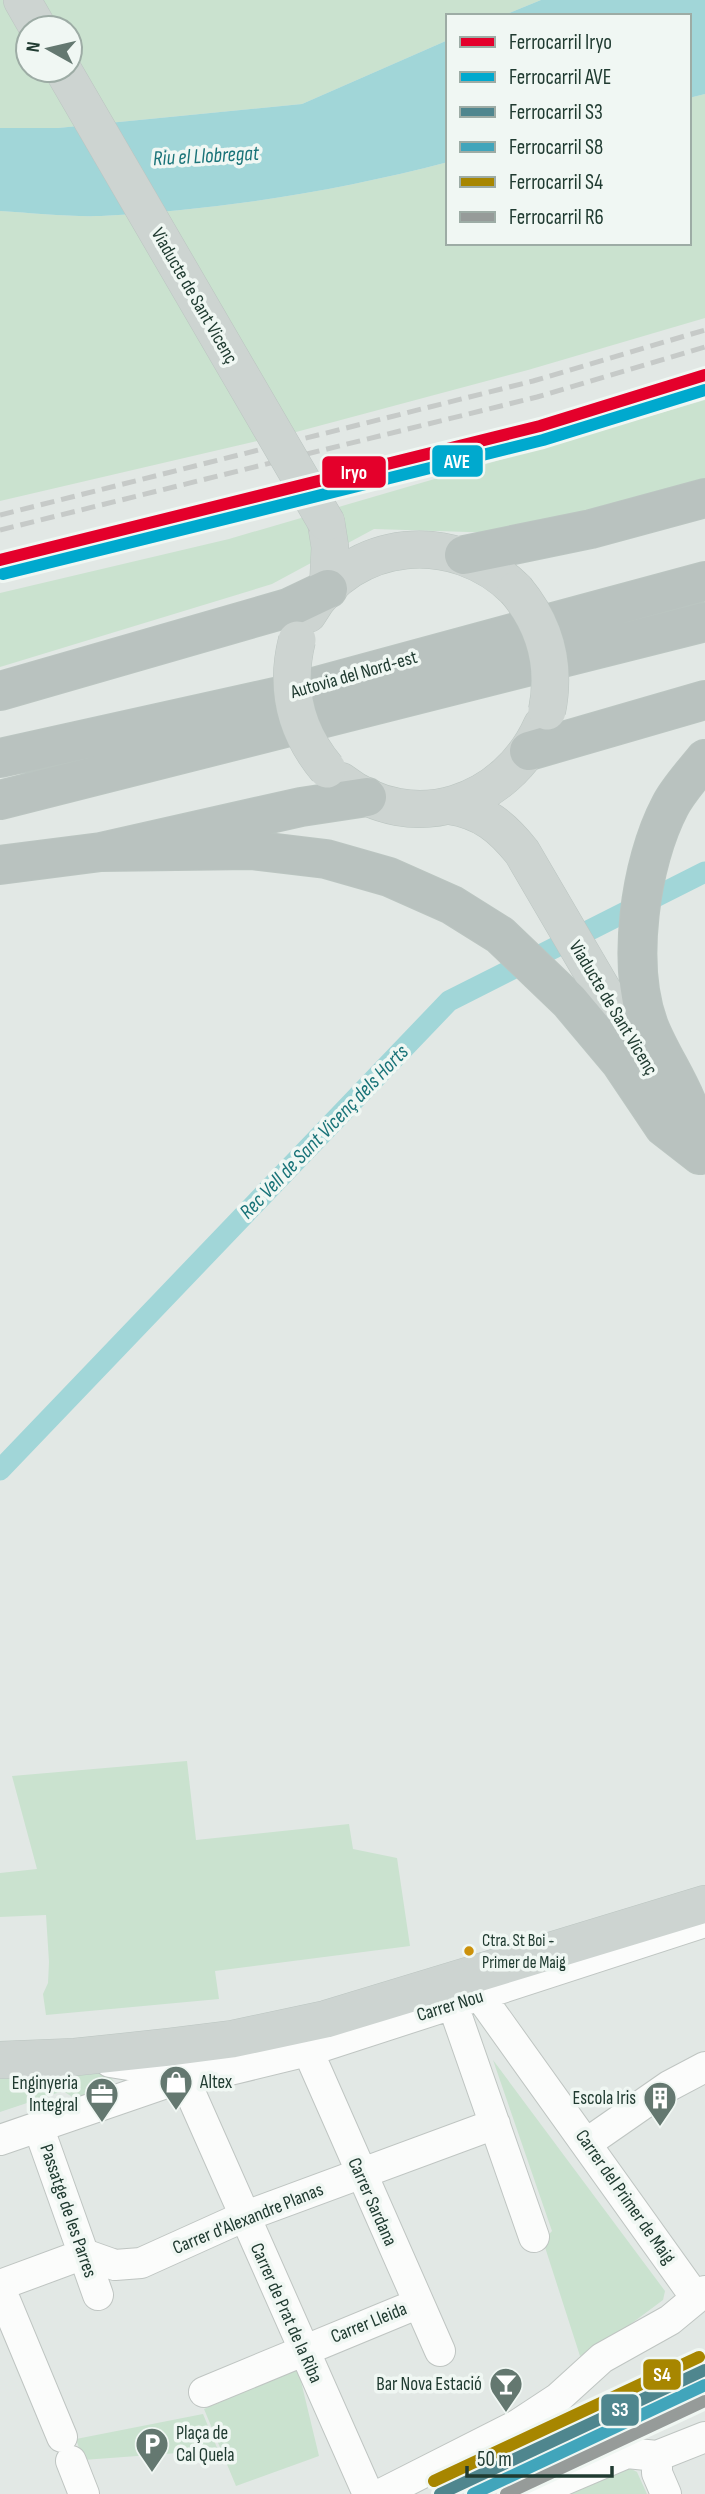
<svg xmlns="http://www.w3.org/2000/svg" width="705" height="2494" font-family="'Sofia Sans Condensed',sans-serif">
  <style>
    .green { fill: #cae2cf; fill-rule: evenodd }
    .water { fill: #a1d6d8 }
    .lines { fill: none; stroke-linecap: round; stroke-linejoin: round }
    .canal { stroke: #a1d6d8; stroke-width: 21 }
    .minor-casing { stroke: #bfc5c2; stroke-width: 32 }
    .major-casing { stroke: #bbc5c1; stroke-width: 38 }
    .highway-casing { stroke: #bbc5c1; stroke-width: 40 }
    .minor { stroke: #fbfcfb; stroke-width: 30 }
    .major { stroke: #cdd4d1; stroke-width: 37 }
    .highway { stroke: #b9c2bf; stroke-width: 38 }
    .rail { stroke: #c6cac8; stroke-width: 5; stroke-dasharray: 14 7; stroke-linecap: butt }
    .major-bridge-casing { stroke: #bbc5c1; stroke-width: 38; stroke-linecap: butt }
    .major-bridge { stroke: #cdd4d1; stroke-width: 37 }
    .rail-1-casing { stroke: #f0f7f3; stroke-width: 18 }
    .rail-2-casing { stroke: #f0f7f3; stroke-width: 18 }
    .rail-3-casing { stroke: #f0f7f3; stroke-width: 18 }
    .rail-4-casing { stroke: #f0f7f3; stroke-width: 18 }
    .rail-5-casing { stroke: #f0f7f3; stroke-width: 18 }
    .rail-6-casing { stroke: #f0f7f3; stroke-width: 18 }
    .rail-1 { stroke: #e4002b; stroke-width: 12 }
    .rail-2 { stroke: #00a9ce; stroke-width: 12 }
    .rail-3 { stroke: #4f868e; stroke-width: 12 }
    .rail-4 { stroke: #41a5bb; stroke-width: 12 }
    .rail-5 { stroke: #a78600; stroke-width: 12 }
    .rail-6 { stroke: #969b99; stroke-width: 12 }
    .bus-dot { fill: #cc910a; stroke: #f0f7f3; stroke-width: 2.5 }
    .labels { text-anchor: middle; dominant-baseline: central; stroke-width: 7; stroke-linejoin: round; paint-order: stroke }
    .bus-label { font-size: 17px; fill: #203b31; stroke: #f0f7f3; text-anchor: start }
    .street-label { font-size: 19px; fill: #203b31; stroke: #f0f7f3 }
    .poi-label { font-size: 19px; fill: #203b31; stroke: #f0f7f3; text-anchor: end }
    .water-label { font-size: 21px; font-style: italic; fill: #197378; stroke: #f0f7f3 }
    .line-badge { stroke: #f0f7f3; stroke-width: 2.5 }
    .badge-label { font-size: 19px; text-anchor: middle; font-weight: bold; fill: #fff }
  </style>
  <rect width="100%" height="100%" fill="#e2e8e5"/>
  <!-- green -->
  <path class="green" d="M0,0H541L502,16H448V40L302,104L58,128H0ZM28,28H70V70H28Z
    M705,94V318L528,370L296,432L0,501V211C33,213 68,217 101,216C218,210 334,192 448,162V243H689V98Z
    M705,400V492L500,533L374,529L272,584L0,667V593L229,539Z
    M187,1761L196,1840L349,1824L353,1849L397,1858L410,1946L215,1971L219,1999L46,2015L43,1994L48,1983L49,1962L46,1915L0,1917V1873L37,1869L12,1776Z
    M493,2060L665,2291L663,2300L616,2335L580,2356L543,2241L552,2231Z
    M0,2068L93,2070L109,2075L115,2083L113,2088L82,2103L63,2091L0,2112Z
    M298,2369L319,2456L236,2486L204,2409Z
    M203,2414L218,2450L83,2460L76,2439Z
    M622,2464L637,2472L647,2494H554Z"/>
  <!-- water -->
  <path class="water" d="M541,0H705V94L689,98V16H502Z
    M448,40V162C334,192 218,210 101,216C68,217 33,213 0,211V128H58L302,104Z"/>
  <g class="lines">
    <!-- canal -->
    <path class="canal" d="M0,1470L449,1001L705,872"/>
    <defs>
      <path id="minor" d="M470,1982L696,2298
        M453,2005L534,2237
        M308,2051L440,2351
        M110,2062L191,2075L230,2070L308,2051L705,1922
        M204,2062L191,2075L190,2092L368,2494
        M38,2126L98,2295
        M0,2140L163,2084
        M587,2143L669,2086L705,2067
        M0,2285L84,2254L115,2265L141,2263L243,2217L495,2124
        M0,2288L62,2437
        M204,2392L417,2304
        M657,2456V2473L666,2494
        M71,2461L84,2494
        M381,2494L517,2425L558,2398L602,2358L670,2320L705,2291
        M531,2494L627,2453L657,2456L705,2437"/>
      <path id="major" d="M22,0L38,28
        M326,522L330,547L328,589
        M308,614C352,537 455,529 516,590
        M341,781C413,837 507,804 542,725
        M450,806C483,811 502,827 522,852L671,1107
        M0,2060L75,2057L169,2047L232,2039L326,2019L705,1904"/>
      <path id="highway" d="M464,555L591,529L705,498
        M0,691L288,608L328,589
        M529,751L705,700
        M0,758L284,695L705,581
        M0,800L705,622
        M101,852L251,850L326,859L389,877L452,905L500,935L569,1001L621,1063L664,1127L700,1155
        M0,865L101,852L301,807L367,797
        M700,1155C696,1139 694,1122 689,1108C678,1079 660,1054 649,1026C626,965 640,863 670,806C678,790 693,774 705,759"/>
    </defs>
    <!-- minor casing -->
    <use href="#minor" class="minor-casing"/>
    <!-- major casing -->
    <use href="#major" class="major-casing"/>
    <!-- highway casing -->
    <use href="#highway" class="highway-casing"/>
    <!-- minor -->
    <use href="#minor" class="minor"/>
    <!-- major -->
    <use href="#major" class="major"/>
    <!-- highway -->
    <use href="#highway" class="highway"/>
    <!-- rail -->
    <path class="rail" d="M0,515L533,381L705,330
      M0,530L537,397L705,347"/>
    <defs>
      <path id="major-bridge" d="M63,70L326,522
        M516,590C546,626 556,666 547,711
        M297,640C285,688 295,731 327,769"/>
    </defs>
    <!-- major-bridge casing -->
    <use href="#major-bridge" class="major-bridge-casing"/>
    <!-- major-bridge -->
    <use href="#major-bridge" class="major-bridge"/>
    <defs>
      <path id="rail-1" d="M0,560L540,426L705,375"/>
      <path id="rail-2" d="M3,574L543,440L705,390"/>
      <path id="rail-3" d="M440,2494L705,2370"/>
      <path id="rail-4" d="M473,2494L705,2385"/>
      <path id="rail-5" d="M434,2481L699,2357"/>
      <path id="rail-6" d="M506,2494L705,2401"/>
    </defs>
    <!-- rail-1 casing -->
    <use href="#rail-1" class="rail-1-casing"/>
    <!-- rail-2 casing -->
    <use href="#rail-2" class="rail-2-casing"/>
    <!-- rail-3 casing -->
    <use href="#rail-3" class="rail-3-casing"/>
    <!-- rail-4 casing -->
    <use href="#rail-4" class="rail-4-casing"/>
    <!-- rail-5 casing -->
    <use href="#rail-5" class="rail-5-casing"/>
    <!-- rail-6 casing -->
    <use href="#rail-6" class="rail-6-casing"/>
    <!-- rail-1 -->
    <use href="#rail-1" class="rail-1"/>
    <!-- rail-2 -->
    <use href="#rail-2" class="rail-2"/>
    <!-- rail-3 -->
    <use href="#rail-3" class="rail-3"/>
    <!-- rail-4 -->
    <use href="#rail-4" class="rail-4"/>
    <!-- rail-5 -->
    <use href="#rail-5" class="rail-5"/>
    <!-- rail-6 -->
    <use href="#rail-6" class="rail-6"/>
  </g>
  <!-- icons -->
  <defs>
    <symbol id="shop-pin" viewBox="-11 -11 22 30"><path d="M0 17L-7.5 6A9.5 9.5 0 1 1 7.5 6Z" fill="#647870" stroke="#f0f7f3"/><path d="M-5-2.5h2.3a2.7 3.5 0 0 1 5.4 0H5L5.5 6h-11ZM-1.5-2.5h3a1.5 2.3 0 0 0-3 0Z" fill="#fff"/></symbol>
    <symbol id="office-pin" viewBox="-11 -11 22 30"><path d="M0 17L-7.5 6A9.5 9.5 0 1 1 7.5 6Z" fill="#647870" stroke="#f0f7f3"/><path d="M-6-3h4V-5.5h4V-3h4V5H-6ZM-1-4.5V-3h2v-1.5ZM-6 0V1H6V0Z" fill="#fff"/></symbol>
    <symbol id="building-pin" viewBox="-11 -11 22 30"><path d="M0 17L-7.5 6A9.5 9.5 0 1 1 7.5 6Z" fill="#647870" stroke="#f0f7f3"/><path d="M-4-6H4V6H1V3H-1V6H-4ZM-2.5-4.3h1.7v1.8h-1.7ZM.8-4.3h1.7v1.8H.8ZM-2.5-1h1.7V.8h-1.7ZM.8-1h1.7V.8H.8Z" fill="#fff"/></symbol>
    <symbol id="bar-pin" viewBox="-11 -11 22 30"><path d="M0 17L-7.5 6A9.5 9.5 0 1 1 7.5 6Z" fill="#647870" stroke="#f0f7f3"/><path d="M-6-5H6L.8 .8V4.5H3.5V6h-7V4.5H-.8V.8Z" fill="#fff"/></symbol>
    <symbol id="parking-pin" viewBox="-11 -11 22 30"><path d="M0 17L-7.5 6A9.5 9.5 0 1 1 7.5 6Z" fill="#647870" stroke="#f0f7f3"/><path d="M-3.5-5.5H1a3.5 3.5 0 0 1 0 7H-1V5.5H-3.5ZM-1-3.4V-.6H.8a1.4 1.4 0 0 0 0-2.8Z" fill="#fff"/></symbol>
  </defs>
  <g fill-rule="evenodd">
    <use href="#shop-pin" x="157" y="2063" width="38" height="52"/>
    <use href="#office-pin" x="83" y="2075" width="38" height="52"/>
    <use href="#building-pin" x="641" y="2079" width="38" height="52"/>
    <use href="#bar-pin" x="487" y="2365" width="38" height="52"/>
    <use href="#parking-pin" x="133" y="2425" width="38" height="52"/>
  </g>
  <!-- markers -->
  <circle class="bus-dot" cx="469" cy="1951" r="6"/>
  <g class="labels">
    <!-- bus labels -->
    <g class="bus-label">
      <text x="482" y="1941">Ctra. St Boi -<tspan x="482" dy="22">Primer de Maig</tspan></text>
    </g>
    <!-- street labels -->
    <g class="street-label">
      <text transform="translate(194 296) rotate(60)">Viaducte de Sant Vicenç</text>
      <text transform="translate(354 675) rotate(-16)">Autovia del Nord-est</text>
      <text transform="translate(613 1008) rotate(59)">Viaducte de Sant Vicenç</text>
      <text transform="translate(450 2006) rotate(-17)">Carrer Nou</text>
      <text transform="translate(625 2197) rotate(55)">Carrer del Primer de Maig</text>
      <text transform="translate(372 2202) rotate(66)">Carrer Sardana</text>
      <text transform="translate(68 2211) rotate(71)">Passatge de les Parres</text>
      <text transform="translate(248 2219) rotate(-22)">Carrer d'Alexandre Planas</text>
      <text transform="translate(286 2313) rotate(66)">Carrer de Prat de la Riba</text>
      <text transform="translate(369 2323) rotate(-22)">Carrer Lleida</text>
    </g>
    <!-- poi labels -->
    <g class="poi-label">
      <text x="200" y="2082" text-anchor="start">Altex</text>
      <text x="78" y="2083">Enginyeria<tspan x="78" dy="22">Integral</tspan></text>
      <text x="636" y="2098">Escola Iris</text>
      <text x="482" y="2384">Bar Nova Estació</text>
      <text x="176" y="2433" text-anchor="start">Plaça de<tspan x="176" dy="22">Cal Quela</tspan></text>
    </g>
    <!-- water labels -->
    <g class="water-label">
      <text transform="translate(206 156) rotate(-3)">Riu el Llobregat</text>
      <text transform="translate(324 1132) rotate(-46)">Rec Vell de Sant Vicenç dels Horts</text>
    </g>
  </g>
  <g class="line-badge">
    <rect x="431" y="444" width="53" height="34" rx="7" fill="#00a9ce"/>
    <rect x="321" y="455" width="66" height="34" rx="7" fill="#e4002b"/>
    <rect x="642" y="2358" width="40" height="33" rx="7" fill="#a78600"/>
    <rect x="600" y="2393" width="40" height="34" rx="7" fill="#4f868e"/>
  </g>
  <g class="badge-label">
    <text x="457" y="468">AVE</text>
    <text x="354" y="479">Iryo</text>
    <text x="662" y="2381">S4</text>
    <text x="620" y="2416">S3</text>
  </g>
  <!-- legend -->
  <rect x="446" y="14" width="245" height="231" fill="#f0f7f3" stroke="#9daca5" stroke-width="2"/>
  <rect x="460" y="37" width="35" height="10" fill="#e4002b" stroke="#9daca5" stroke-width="2"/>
  <text x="509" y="49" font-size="21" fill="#203b31">Ferrocarril Iryo</text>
  <rect x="460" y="72" width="35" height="10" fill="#00a9ce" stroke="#9daca5" stroke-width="2"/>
  <text x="509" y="84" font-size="21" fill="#203b31">Ferrocarril AVE</text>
  <rect x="460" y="107" width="35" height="10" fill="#4f868e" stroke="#9daca5" stroke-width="2"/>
  <text x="509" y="119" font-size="21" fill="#203b31">Ferrocarril S3</text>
  <rect x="460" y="142" width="35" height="10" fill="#41a5bb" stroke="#9daca5" stroke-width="2"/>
  <text x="509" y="154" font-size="21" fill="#203b31">Ferrocarril S8</text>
  <rect x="460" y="177" width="35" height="10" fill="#a78600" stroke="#9daca5" stroke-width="2"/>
  <text x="509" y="189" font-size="21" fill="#203b31">Ferrocarril S4</text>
  <rect x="460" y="212" width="35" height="10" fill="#969b99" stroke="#9daca5" stroke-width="2"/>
  <text x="509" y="224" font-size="21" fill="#203b31">Ferrocarril R6</text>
  <!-- north arrow -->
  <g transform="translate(49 49) rotate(278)"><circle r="33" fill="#f0f7f3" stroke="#9daca5" stroke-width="2"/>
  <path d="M0-5L12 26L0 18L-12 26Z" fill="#647870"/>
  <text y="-10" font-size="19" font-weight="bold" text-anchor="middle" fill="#203b31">N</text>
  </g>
  <!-- scale -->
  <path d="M467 2466v10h145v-10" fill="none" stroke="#203b31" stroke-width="3.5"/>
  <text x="477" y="2466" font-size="21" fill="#203b31" stroke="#f0f7f3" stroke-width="5" paint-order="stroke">50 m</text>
</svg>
